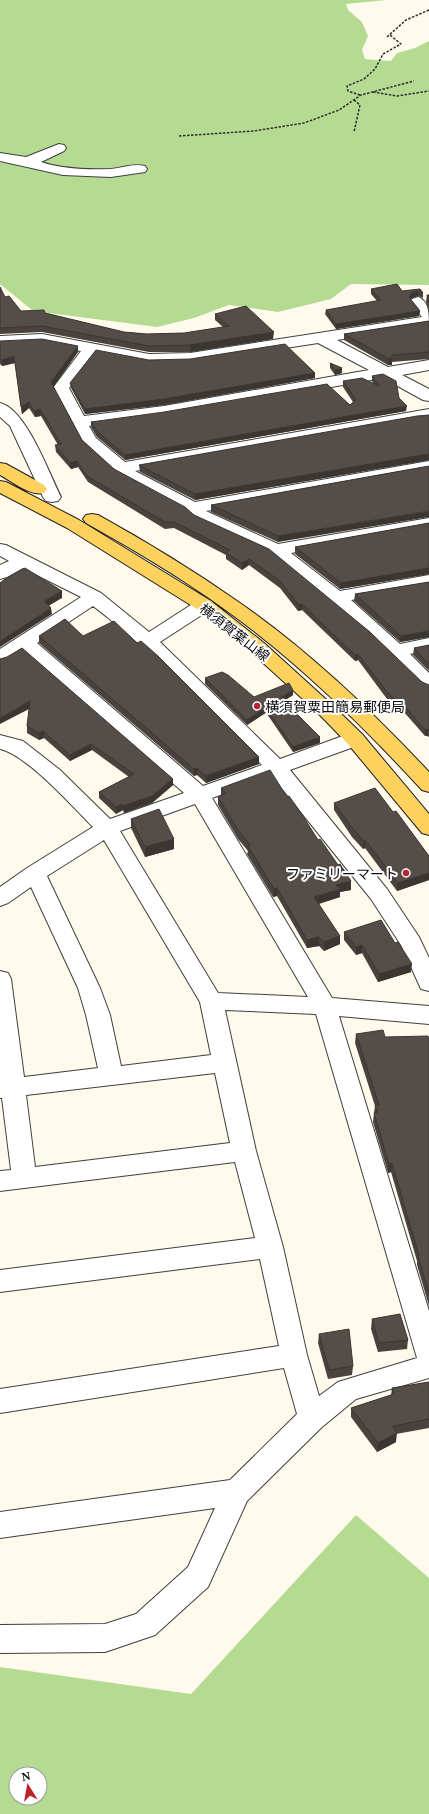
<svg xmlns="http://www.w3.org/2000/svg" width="429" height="1814" font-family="'Noto Serif','Noto Sans JP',serif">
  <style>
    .forest { fill: #b5db93; fill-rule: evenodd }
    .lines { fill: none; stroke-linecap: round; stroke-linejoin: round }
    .minor-casing { stroke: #3f3f3f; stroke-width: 2 }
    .major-casing { stroke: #1d1d1d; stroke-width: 2 }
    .path { stroke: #2e2e2e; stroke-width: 1.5; stroke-dasharray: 2.5 1.5; stroke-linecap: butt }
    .minor { fill: #fff; fill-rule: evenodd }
    .major { fill: #fcd15e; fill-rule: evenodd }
    .wall { fill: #49423e }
    .shaded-wall { fill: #3c3632 }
    .building { fill: #554d48; stroke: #3c3632 }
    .poi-dot { fill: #bf212d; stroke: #fff; stroke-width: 1.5 }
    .labels { text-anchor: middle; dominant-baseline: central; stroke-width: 4; stroke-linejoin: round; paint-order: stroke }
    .street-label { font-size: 14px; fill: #0c0c0c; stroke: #fff }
    .poi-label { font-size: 14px; fill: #0c0c0c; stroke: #fff; text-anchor: start }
  </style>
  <rect width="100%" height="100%" fill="#fffaeb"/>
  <!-- forest -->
  <path class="forest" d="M0,0H387L346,4L348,10L362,22L368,36L362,50L365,59L391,61L397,53L415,48L429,41V285L351,284L331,299L278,312L229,305L194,318L157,327L33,311L0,284Z
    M356,1515L429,1578V1814H0V1667L191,1694ZM16,1774H40V1798H16Z"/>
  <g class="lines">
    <defs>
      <path id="minor" d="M59,144L64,145L66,148L64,151L41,162C62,169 89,170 111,169C122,168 134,163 145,166L147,169L145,172L111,177L63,175L0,161V153L26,157Z
        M418,297C429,301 429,314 429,326L337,340L388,367L429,360V370L402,375L429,389V401L423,400L383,378L164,416L89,426L96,438L125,462L429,409V419L135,471L195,502L429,461V471L206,511L278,544L429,518V528L291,553L340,591L429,575V587L351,600L400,644L429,638V650L410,654L429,673V690L422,688L371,637L329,601L270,554L195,520L186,512L115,474L112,470L83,445L53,388L81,351L42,344L0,346V336L42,334L149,354L190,353L422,317L410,302L412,299ZM318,343L369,370L164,406L84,416L69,388L96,354L149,364L190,363Z
        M0,403C26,409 49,473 61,497L58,501L52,502L46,501L43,497L10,426L0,417Z
        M0,544L6,545L101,593L149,632L197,601L204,599L211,601L213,605L211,609L160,642L280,759L348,734L355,732L362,734L365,739L362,744L290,770L387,889L419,937L429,958V991L421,989L401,945L371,899L272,776L212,798L332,998L429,1006V1024L339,1016L429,1311V1378L356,1399L322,1427L247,1501L208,1587L155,1635L105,1652L0,1653V1625L105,1624L136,1614L188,1567L215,1508L0,1538V1512L230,1480L297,1414L284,1368L0,1413V1389L279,1346L260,1259L0,1292V1270L255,1238L235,1162L0,1191V1171L11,1170L2,1098H0V971L8,973L11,979L24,1077L98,1068L86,1015L78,988L31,887L8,903L0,906V887L27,868L93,827C72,806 27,755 0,749V735L23,741L60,770L110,819L184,793L23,652L7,662L0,664V649L81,597L23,568L7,577L0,579V565L9,561L0,556ZM93,606C155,653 207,710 262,765L203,786L37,643ZM195,804L308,997L218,993L120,831ZM104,840L200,1002L211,1055L121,1066L110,1015L100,988L47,876ZM225,1010L316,1014L417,1358L338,1382L319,1396L307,1355L283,1247L256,1151ZM215,1073L230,1143L35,1167L26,1095Z"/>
      <path id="major" d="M0,463L6,464L44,485L47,489L44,493C29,496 13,482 0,475Z
        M0,481L6,482L79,520L211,601L264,643L330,703L362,734L429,814V835L422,833L348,744L316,711L250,651L197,609L67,528L0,493Z
        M92,514L98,515C147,542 194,571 240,603C309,651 372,711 429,772V792L422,790C362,725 299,663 227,611C182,578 134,550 86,523L83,519L86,515Z"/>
    </defs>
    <!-- minor casing -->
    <use href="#minor" class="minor-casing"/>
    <!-- major casing -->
    <use href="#major" class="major-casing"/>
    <!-- path -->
    <path class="path" d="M387,37L406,20L429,10
      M373,92L397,96L429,91
      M360,95L348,91L347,86L364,79L375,69L383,54L401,44L390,35
      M354,100L360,105L354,132
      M179,136L254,131L304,123L339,110L361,95L414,81"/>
    <!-- minor -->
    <use href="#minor" class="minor"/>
    <!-- major -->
    <use href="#major" class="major"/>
  </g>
  <!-- wall -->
  <path class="wall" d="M0,287L5,297L21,311L45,313L124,332L147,334L184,333L223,327L215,320V314L273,339L190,352H149L42,332L0,334Z
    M371,289L402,291L420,289L423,293V298L418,296L412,298L410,299L420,311L419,316L336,329L325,314L326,310L377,301L371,294Z
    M427,295H429V310L426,302Z
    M429,321V359L392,362V365H388L344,340V334Z
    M0,341L78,352L53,386L82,440L114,469L194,515L422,682L429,685V737L427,736H425L403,711L401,712L387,699L358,660L355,661L302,610L298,611L280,588L249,565L242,570L226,559V555L174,528L165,529L88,482L78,467L71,469L56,452L55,445H58L41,416L35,417L29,408L22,414L15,363L2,366L0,364Z
    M149,360L315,373V378L164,405L85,414L71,388L70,383Z
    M330,363L342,368V373L335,375L330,368Z
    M372,376L399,398L406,411L125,460L97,437L91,427V422L350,405L353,402L343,387V381L373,383L372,381Z
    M429,415V460L195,500L140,472L139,465Z
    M429,466L278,542L211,512V505Z
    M429,523V574L340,589L295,554V547Z
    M429,582V637L400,642L354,601L355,594Z
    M39,636H83L259,757V764L206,783L197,775L194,776L39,643Z
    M429,645V671L413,655L414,648Z
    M0,659L173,779V785L152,803L124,813L123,810L116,814L99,798V792L129,777L92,750L70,761L44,738L39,740L27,733V726L29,708Z
    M205,678L254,697L293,690V695L278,705L320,743L293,752L267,714V712L247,725L205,684Z
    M221,788L287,797L318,840L351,881V890L340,892V897L319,904L340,936V944L324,951L319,946L307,948L277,896L273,897L247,854L248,851L238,839L218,805V797L221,796Z
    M334,803L393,812L429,856V880L397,891L365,848L363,849L352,837L334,810Z
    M131,819L174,849L145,857L131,828Z
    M344,932L395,943L411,972L378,982L362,953L356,955L344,940Z
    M356,1034L385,1037L429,1040V1306L417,1265V1261L391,1172L388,1173L373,1122L374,1113L375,1106L355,1043Z
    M372,1319L408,1340L407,1349L378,1352L371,1329Z
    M319,1334L353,1366L352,1375L328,1379L318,1343Z
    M429,1382V1428L396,1434V1442L377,1452L351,1417V1408L391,1395L392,1388Z"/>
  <!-- shaded-wall -->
  <path class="shaded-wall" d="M418,291V296L412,298L408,302L409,297L412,293Z
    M420,311L419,316L336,329V324Z
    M274,332L273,339L190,352V345Z
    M78,346V352L52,389L51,382Z
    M14,356L15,363L2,366V360Z
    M392,358V365H388L389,359Z
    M342,368V373L335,375V370Z
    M315,373V378L164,405L85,414V409Z
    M29,402V408L22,414L21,407Z
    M407,406L406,411L125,460V455Z
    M40,409L41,416L35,417L34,411Z
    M429,454V460L195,500V494Z
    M77,461L78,467L71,469L70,463Z
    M429,511V517L278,542V536Z
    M249,559V565L242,570V563Z
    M429,568V574L340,589L341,583Z
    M62,591V598L45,608L44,601Z
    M302,604V610L298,611L299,605Z
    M51,608L52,614L0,647V641Z
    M429,631V637L400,642L401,636Z
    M358,654V660L355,661V655Z
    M293,690V695L268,711L267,709V712L247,725V720Z
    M30,701L31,708L0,724V718Z
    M403,704V711L401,712V705Z
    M428,729L427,736H425V730Z
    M43,731L44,738L39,740V733Z
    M320,737V743L293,752V747Z
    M91,744L92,750L70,761V755Z
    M259,757V764L206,783V776Z
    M197,768V775L194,776V769Z
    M173,779V785L152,803L124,813L123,806Z
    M122,804L123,810L116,814V807Z
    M174,839V849L145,857V847Z
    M365,840V848L363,849L364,841Z
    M429,873V880L397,891L398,883Z
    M351,881V890L340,892V897L314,905V897L336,885Z
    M277,888V896L273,897L274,889Z
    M340,936V944L324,951V942Z
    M319,937V946L307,948V940Z
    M362,945V953L356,955V947Z
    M412,964L411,972L378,982L379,974Z
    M392,1163L391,1172L388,1173L389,1164Z
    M397,1433L396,1442L377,1452L378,1443Z"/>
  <!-- building -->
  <path class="building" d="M397,284L402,291L420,289L423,293L418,291L412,293L409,297L420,311L336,324L326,310L381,300L371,289Z
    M0,287L5,297L9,296L21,311L44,310L45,313L124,332L147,334L184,333L229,326L215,314L246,306L274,332L190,345L149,346L42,326L0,328Z
    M427,295H429V302Z
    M429,321V352L392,355V358L389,359L344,334Z
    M42,339L78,346L51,382L82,440L114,469L185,507L194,515L269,549L370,632L422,682L429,685V730L428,729L425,730L403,704L401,705L387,692L358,654L355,655L302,604L299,605L280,581L249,559L242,563L226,553L230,550L174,522H165L87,476L77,461L70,463L55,445L61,444L40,409L34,411L29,402L21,407L14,356L2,360L0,359V341Z
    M285,344L315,373L164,399L85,409L70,383L96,350L149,360L190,359Z
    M330,363L342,368L335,370Z
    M383,374L396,381L399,398L407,406L125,455L97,431L91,422L164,412L327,384L350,405L356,400L343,381L362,378L379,386L372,376Z
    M429,415V454L195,494L139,465L417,416Z
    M429,466V511L278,536L211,505Z
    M429,523V568L341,583L295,547Z
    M25,568L62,591L44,601L51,608L0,641V583L5,579Z
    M429,582V631L401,636L355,594Z
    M65,619L83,636L114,621L137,643L141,641L158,656L259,757L206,776L197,768L194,769L39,636Z
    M429,645V664L414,648Z
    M22,648L173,779L152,796L123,806L122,804L116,807L99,792L134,774L91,744L70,755L43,731L39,733L27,726L30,701L0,718V659L7,657Z
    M222,672L228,675L254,697L289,683L293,690L247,720L205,678Z
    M285,702L320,737L293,747L267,709Z
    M270,770L287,797L289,796L301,813L318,840L320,839L338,865L340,864L351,881L336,885L341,889L314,897L340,936L324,942L319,937L307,940L277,888L274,889L248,846L250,845L238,830L218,797L226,793L221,788Z
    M375,788L393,812L396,811L429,856V873L398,883L365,840L364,841L353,829L334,803Z
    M159,809L174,839L145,847L131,819Z
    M381,920L395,943L398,942L412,964L379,974L362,945L356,947L344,932Z
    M383,1030L385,1037L428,1036L429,1040V1293L418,1256H419L392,1163L389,1164L374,1113L378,1112L375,1106L379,1105L356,1034Z
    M400,1314L408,1340L379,1343L372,1319Z
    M349,1329L353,1366L329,1370L319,1334Z
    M429,1382V1419L393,1426L397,1433L378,1443L351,1408L394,1394L392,1388Z"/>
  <!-- markers -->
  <g class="poi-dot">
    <circle cx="257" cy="706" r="4"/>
    <circle cx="406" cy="873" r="4"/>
  </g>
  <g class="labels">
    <!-- street labels -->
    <g class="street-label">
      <text transform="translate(235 632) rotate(38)">横須賀葉山線</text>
    </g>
    <!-- poi labels -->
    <g class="poi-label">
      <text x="265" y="706">横須賀粟田簡易郵便局</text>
      <text x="398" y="873" text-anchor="end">ファミリーマート</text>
    </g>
  </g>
  <!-- north arrow -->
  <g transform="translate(28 1786) rotate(349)"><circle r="19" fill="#ffffff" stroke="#9e9e9e"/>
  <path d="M0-3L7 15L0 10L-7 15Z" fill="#bf212d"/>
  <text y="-6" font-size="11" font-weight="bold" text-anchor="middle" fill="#0c0c0c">N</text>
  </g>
</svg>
